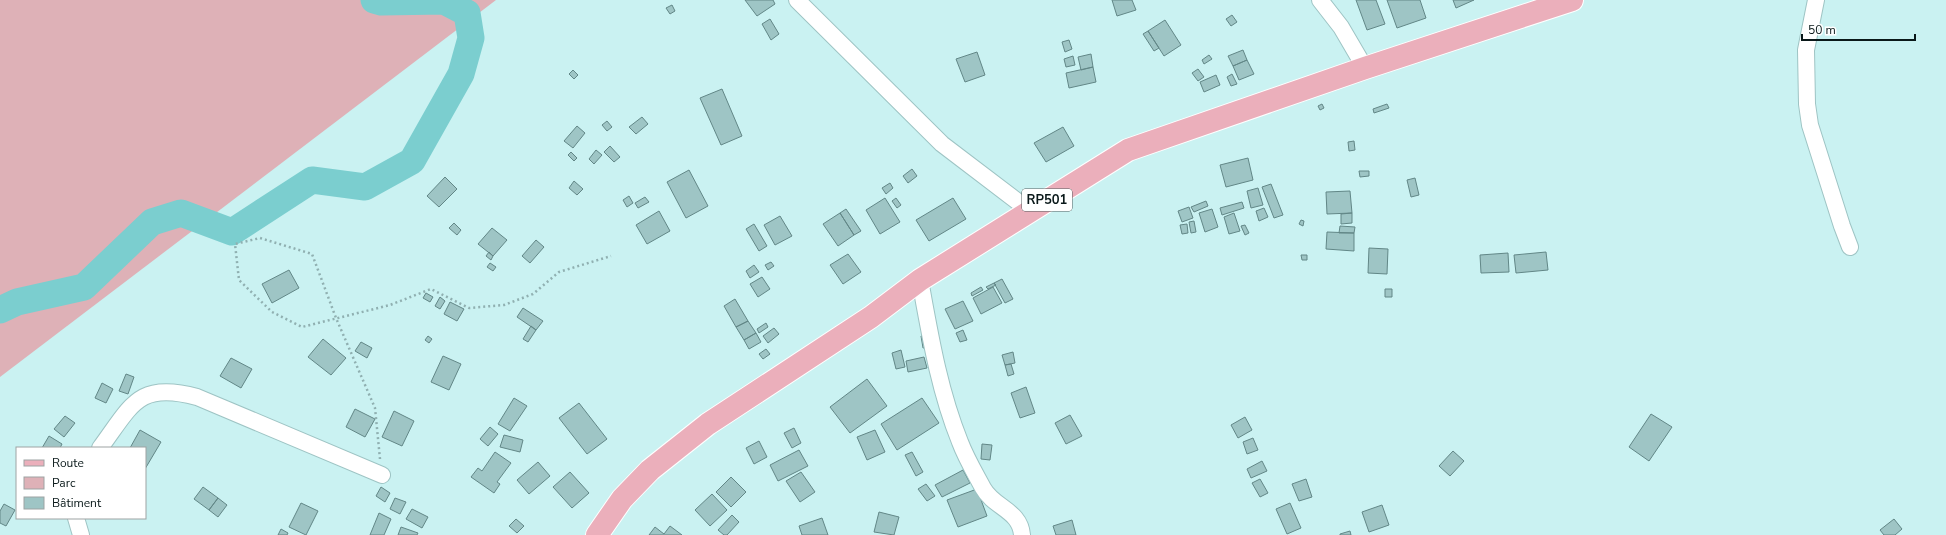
<svg xmlns="http://www.w3.org/2000/svg" width="1946" height="535" font-family="'Nunito Sans',sans-serif">
  <style>
    .green { fill: #deb1b7 }
    .lines { fill: none; stroke-linecap: round; stroke-linejoin: round }
    .river { stroke: #7bcecf; stroke-width: 27 }
    .building { fill: #9ec5c5; stroke: #628787 }
    .minor-casing { stroke: #9ec4c4; stroke-width: 18 }
    .primary-casing { stroke: #fff; stroke-width: 24 }
    .path { stroke: #90b0b1; stroke-width: 2.5; stroke-dasharray: 2 3; stroke-linecap: butt }
    .minor { stroke: #fff; stroke-width: 16 }
    .primary { stroke: #ebafbb; stroke-width: 22 }
    .labels { text-anchor: middle; dominant-baseline: central; stroke-width: 3; stroke-linejoin: round; paint-order: stroke }
    .shield { fill: #fff; stroke: #535d5e; stroke-width: 1 }
    .shield-label { font-size: 13px; font-weight: bold; fill: #091819 }
  </style>
  <rect width="100%" height="100%" fill="#caf2f2"/>
  <!-- green -->
  <path class="green" d="M0,0H496L0,377Z"/>
  <g class="lines">
    <!-- river -->
    <path class="river" d="M0,310L17,302L84,287L152,222L181,213L232,232L312,180L365,187L412,161L461,74L471,38L467,13L444,1L381,2L374,0"/>
  </g>
  <!-- building -->
  <path class="building" d="M745,0H773L775,4L757,16Z
    M1112,0H1132L1136,10L1117,16Z
    M1356,0H1376L1385,24L1367,30Z
    M1387,0H1420L1426,18L1397,28Z
    M1453,0H1474L1456,8Z
    M672,5L675,11L670,14L666,8Z
    M1232,15L1237,22L1231,26L1226,19Z
    M770,19L779,34L771,40L762,24Z
    M1165,20L1181,45L1164,56L1148,31Z
    M1148,31L1159,48L1154,51L1143,34Z
    M1069,40L1072,49L1065,52L1062,42Z
    M1243,50L1247,60L1233,66L1228,56Z
    M977,52L985,75L965,82L956,59Z
    M1091,54L1093,67L1081,70L1078,57Z
    M1209,55L1212,59L1204,64L1202,60Z
    M1073,56L1075,65L1066,67L1064,59Z
    M1247,60L1254,74L1239,80L1233,66Z
    M1093,67L1096,82L1069,88L1066,73Z
    M1198,69L1204,77L1198,81L1192,73Z
    M573,70L578,75L574,79L569,74Z
    M1232,74L1237,84L1231,86L1227,77Z
    M1216,75L1220,85L1204,92L1200,82Z
    M722,89L742,136L721,145L700,98Z
    M1322,104L1324,108L1320,110L1318,106Z
    M1387,104L1389,108L1374,113L1373,109Z
    M642,117L648,124L636,134L629,127Z
    M607,121L612,127L607,131L602,125Z
    M577,126L585,133L573,148L564,141Z
    M1063,127L1074,146L1046,162L1034,143Z
    M1354,141L1355,150L1349,151L1348,142Z
    M610,146L620,157L614,162L604,152Z
    M596,150L602,155L594,164L589,159Z
    M571,152L577,158L574,161L568,155Z
    M1248,158L1253,180L1226,187L1220,165Z
    M912,169L917,176L908,183L903,176Z
    M689,170L708,206L686,218L667,182Z
    M1359,171H1369V176L1360,177Z
    M445,177L457,189L439,207L427,196Z
    M1415,178L1419,195L1411,197L1407,180Z
    M574,181L583,189L577,195L569,188Z
    M890,183L893,188L886,194L882,188Z
    M1271,184L1283,215L1274,218L1262,187Z
    M1258,188L1263,205L1251,208L1247,191Z
    M1350,191L1352,213L1327,214L1326,192Z
    M629,196L633,203L627,207L623,200Z
    M645,197L649,202L638,208L635,203Z
    M885,198L900,222L880,234L866,210Z
    M896,198L901,205L897,208L892,201Z
    M953,198L966,219L929,241L916,220Z
    M1206,201L1208,206L1194,212L1191,207Z
    M1242,202L1244,208L1222,215L1220,208Z
    M1189,207L1193,218L1182,222L1178,211Z
    M1264,208L1268,217L1259,221L1256,211Z
    M846,209L861,231L854,235L840,213Z
    M1212,209L1218,227L1205,232L1199,213Z
    M659,211L670,231L647,244L636,225Z
    M840,213L854,235L838,246L823,224Z
    M1234,213L1240,231L1229,234L1224,217Z
    M1352,213V223L1341,224V214Z
    M780,216L792,236L775,245L764,225Z
    M1301,220L1304,221L1303,226L1299,224Z
    M1194,221L1196,232L1191,233L1189,222Z
    M454,223L461,230L457,235L449,228Z
    M754,224L767,246L759,251L746,229Z
    M1187,224L1188,233L1182,234L1180,225Z
    M1245,225L1249,233L1245,235L1241,226Z
    M1340,226L1355,227L1354,233H1339Z
    M492,228L507,240L493,256L478,244Z
    M1327,232L1354,233V251L1326,249Z
    M536,240L544,247L530,263L522,256Z
    M1369,248L1388,249L1387,274L1368,273Z
    M489,252L493,256L491,260L486,256Z
    M1546,252L1548,270L1516,273L1514,255Z
    M1508,253L1509,272L1481,273L1480,255Z
    M848,254L861,272L843,284L830,265Z
    M1301,255H1307V260H1302Z
    M771,262L774,266L768,270L765,265Z
    M490,263L496,267L493,271L487,267Z
    M754,265L759,272L750,278L746,271Z
    M289,270L299,288L272,303L262,284Z
    M762,277L770,289L758,297L750,284Z
    M1002,279L1013,299L1005,303L994,283Z
    M994,283L996,285L988,289L986,287Z
    M981,287L983,290L972,296L971,293Z
    M993,287L1002,303L981,314L973,298Z
    M1385,289H1392V297H1385Z
    M426,293L433,297L430,302L423,298Z
    M440,297L445,301L440,309L435,306Z
    M735,299L748,321L736,327L724,306Z
    M963,301L973,321L955,329L945,309Z
    M450,302L464,309L457,321L444,314Z
    M523,308L543,321L536,330L517,317Z
    M748,321L756,333L744,340L736,327Z
    M766,323L768,327L759,333L757,329Z
    M531,326L536,330L528,342L523,339Z
    M774,328L779,334L768,343L763,336Z
    M963,330L967,340L960,342L956,333Z
    M756,333L761,342L749,349L744,340Z
    M928,335L929,347L923,348L921,336Z
    M428,336L432,339L429,343L425,340Z
    M323,339L346,358L331,375L308,357Z
    M361,342L372,348L367,358L355,351Z
    M766,349L770,354L763,359L759,354Z
    M901,350L905,367L896,369L892,353Z
    M1013,352L1015,363L1005,365L1002,355Z
    M443,356L461,364L449,390L431,382Z
    M924,357L927,368L908,372L906,361Z
    M231,358L252,369L241,388L220,376Z
    M1011,364L1014,374L1008,376L1005,365Z
    M126,374L134,377L128,394L119,391Z
    M867,379L887,406L850,433L830,407Z
    M102,383L113,389L106,403L95,398Z
    M1026,387L1035,413L1020,418L1011,393Z
    M514,398L527,406L510,431L498,424Z
    M922,398L939,423L897,450L881,424Z
    M579,403L607,439L587,454L559,418Z
    M355,409L375,419L365,437L346,427Z
    M394,411L414,421L402,446L382,437Z
    M1651,414L1672,427L1649,461L1629,447Z
    M1070,415L1082,436L1066,444L1055,423Z
    M65,416L75,423L64,437L54,429Z
    M1245,417L1252,430L1238,438L1231,425Z
    M490,427L498,434L488,446L480,439Z
    M794,428L801,443L792,448L784,433Z
    M140,430L161,442L145,469V448H130Z
    M875,430L885,452L867,460L857,437Z
    M504,435L523,440L520,452L500,447Z
    M49,436L62,444L60,448H42Z
    M1253,438L1258,450L1247,454L1243,442Z
    M759,441L767,457L754,464L746,448Z
    M982,444L992,445L990,460L981,459Z
    M799,450L808,466L778,481L770,465Z
    M1453,451L1464,461L1450,476L1439,466Z
    M495,452L511,463L497,482L500,484L494,493L471,477L478,468L482,471Z
    M912,452L923,472L916,476L905,455Z
    M1262,461L1267,471L1251,478L1247,469Z
    M538,462L550,476L529,494L517,480Z
    M963,470L970,483L942,497L935,485Z
    M570,472L589,493L572,508L553,487Z
    M801,472L815,492L800,502L786,481Z
    M731,477L746,492L731,507L716,492Z
    M1260,479L1268,493L1260,497L1252,483Z
    M1306,479L1312,497L1299,501L1292,484Z
    M926,484L935,496L927,501L918,489Z
    M203,487L218,498L209,510L194,499Z
    M381,487L390,493L385,502L376,496Z
    M977,489L987,516L958,527L947,500Z
    M712,494L727,510L710,526L695,510Z
    M218,498L227,505L218,517L209,510Z
    M395,498L406,502L400,514L390,509Z
    M301,503L318,511L306,535L289,527Z
    M1290,503L1301,528L1287,534L1276,509Z
    M4,504L15,510L6,526L0,523V511Z
    M1382,505L1389,525L1369,532L1362,512Z
    M412,509L428,517L422,528L406,519Z
    M879,512L899,517L894,535L874,532Z
    M379,513L391,519L384,535H370Z
    M732,515L739,522L727,535H724L718,530Z
    M822,518L828,535H802L799,526Z
    M516,519L524,526L517,533L509,526Z
    M1894,519L1902,529L1895,535H1884L1880,530Z
    M1072,520L1076,535H1056L1053,526Z
    M670,526L682,535H649L655,527L664,534Z
    M401,527L418,533L417,535H398Z
    M281,529L288,533L287,535H278Z
    M1350,531L1351,535H1340V534Z"/>
  <g class="lines">
    <defs>
      <path id="minor" d="M797,0L942,144L1030,211
        M1320,0L1341,27L1365,68
        M1816,0L1806,50L1807,104L1810,125L1842,226L1850,247
        M920,280C930,335 939,390 960,442C966,458 975,473 983,488C994,508 1020,510 1022,535
        M100,448C132,405 138,381 197,397L382,475
        M76,518L81,535"/>
      <path id="primary" d="M597,535L622,499L650,470L708,424L871,317L920,280L1128,150L1365,68L1572,0"/>
    </defs>
    <!-- minor casing -->
    <use href="#minor" class="minor-casing"/>
    <!-- primary casing -->
    <use href="#primary" class="primary-casing"/>
    <!-- path -->
    <path class="path" d="M380,459L375,408L336,318L312,254L260,238L235,244L239,280L272,312L302,327L390,305L431,289L469,308L504,305L533,294L559,272L611,256"/>
    <!-- minor -->
    <use href="#minor" class="minor"/>
    <!-- primary -->
    <use href="#primary" class="primary"/>
  </g>
  <g class="labels">
    <!-- shield labels -->
    <rect class="shield" x="1022" y="189" width="50" height="22" rx="3"/>
    <g class="shield-label">
      <text x="1047" y="200">RP501</text>
    </g>
  </g>
  <!-- legend -->
  <rect x="16" y="447" width="130" height="72" fill="#ffffff" stroke="#9da3a3"/>
  <rect x="24" y="460" width="20" height="6" fill="#ebafbb" stroke="#9da3a3"/>
  <text x="52" y="467" font-size="12" fill="#091819">Route</text>
  <rect x="24" y="477" width="20" height="12" fill="#deb1b7" stroke="#9da3a3"/>
  <text x="52" y="487" font-size="12" fill="#091819">Parc</text>
  <rect x="24" y="497" width="20" height="12" fill="#9ec5c5" stroke="#9da3a3"/>
  <text x="52" y="507" font-size="12" fill="#091819">Bâtiment</text>
  <!-- scale -->
  <path d="M1802 34v6h113v-6" fill="none" stroke="#091819" stroke-width="2"/>
  <text x="1808" y="34" font-size="12" fill="#091819" stroke="#ffffff" stroke-width="3" paint-order="stroke">50 m</text>
</svg>
